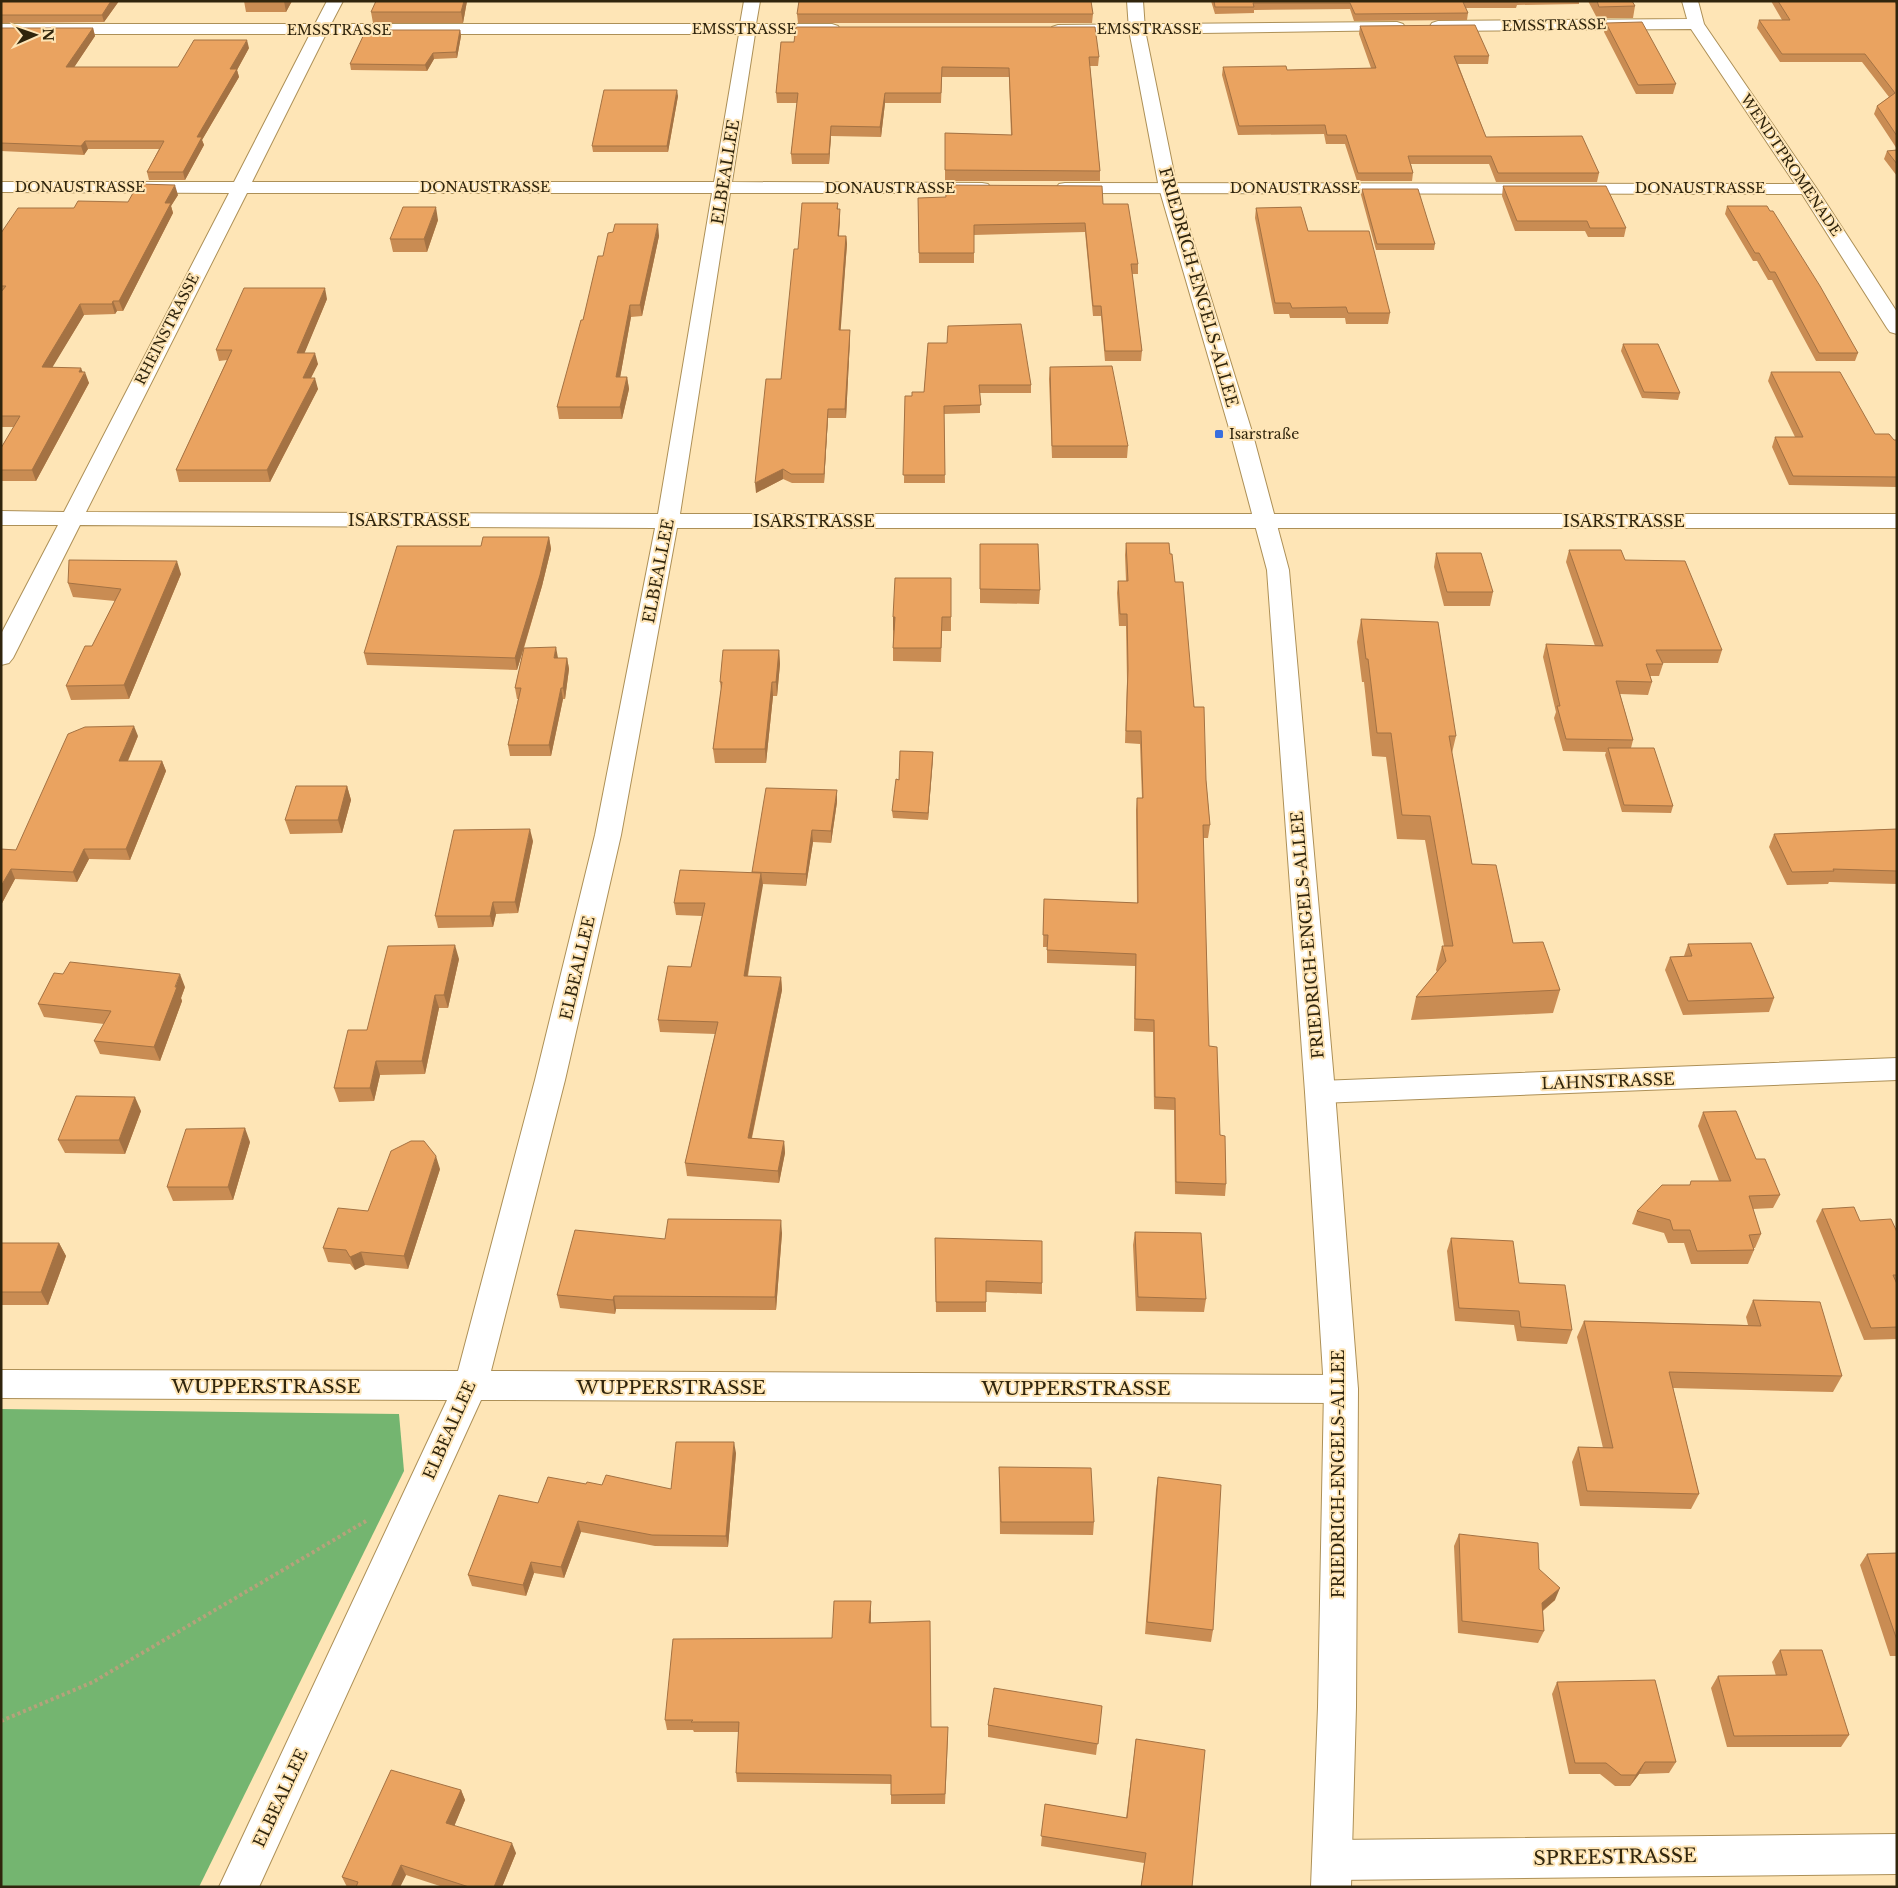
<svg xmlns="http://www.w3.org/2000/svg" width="1898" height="1888" font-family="'Libre Baskerville',serif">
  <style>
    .forest { fill: #74b570 }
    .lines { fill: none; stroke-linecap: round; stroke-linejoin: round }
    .street-casing { stroke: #ad9057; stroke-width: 2 }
    .secondary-casing { stroke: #ad9057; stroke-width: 2 }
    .path { stroke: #b6a27b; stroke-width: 4; stroke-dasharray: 3 3; stroke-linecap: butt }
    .street { fill: #fff; fill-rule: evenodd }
    .secondary { fill: #fff; fill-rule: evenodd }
    .wall { fill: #c98c53 }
    .shaded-wall { fill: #a47243 }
    .building { fill: #eaa360; stroke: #a47243 }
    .poi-dot { fill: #396ede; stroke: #fee5b6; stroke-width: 2 }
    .labels { text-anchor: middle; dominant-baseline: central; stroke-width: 4; stroke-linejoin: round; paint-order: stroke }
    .far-street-label { font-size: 14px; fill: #30250d; stroke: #fee5b6 }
    .far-poi-label { font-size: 14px; fill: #30250d; stroke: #fee5b6; text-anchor: start }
    .street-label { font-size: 16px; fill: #30250d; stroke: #fee5b6 }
    .near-street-label { font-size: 19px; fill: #30250d; stroke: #fee5b6 }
  </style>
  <rect width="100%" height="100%" fill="#fee5b6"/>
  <!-- forest -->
  <path class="forest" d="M1,1409L399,1414L404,1471L199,1887H1Z"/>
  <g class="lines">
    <defs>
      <path id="street" d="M327,1H343L331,24H740L744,1H760L756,24H832L838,26L840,29L838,32L832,34H755L732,182L982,183L988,184L991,188L988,192L982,193H730L680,514H1897V528H677L621,835L565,1080L491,1371L1341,1375L1353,1379L1358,1389L1353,1399L1341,1403L481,1400L259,1887H219L447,1400L1,1398V1370L458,1371L535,1080L595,835L655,528L80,525L13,658L9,663L1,665V634L58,525H1V511L64,512L229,193L1,192V182H234L310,34H1V24H315ZM326,34H739L714,182H252ZM247,193H712L658,514L86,512Z
        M1682,1H1698L1704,24L1817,189L1897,312V334L1890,332L1887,328L1802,194L1065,193L1059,192L1056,188L1059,184L1065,183L1795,184L1691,29L1438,31L1432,29L1430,26L1432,23L1438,21L1687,19Z
        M1397,22L1403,24L1405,27L1403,30L1058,35L1052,33L1050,30L1052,27L1058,25Z
        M1897,1058V1080L1320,1103L1310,1100L1305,1092L1310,1084L1320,1081Z
        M1897,1834V1874L1333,1880L1319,1874L1313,1860L1319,1846L1333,1840Z"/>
      <path id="secondary" d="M1127,1H1143L1145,30L1177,188L1253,435L1289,570L1335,1092L1358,1389L1356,1707L1351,1887H1311L1318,1707L1324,1389L1305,1092L1267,570L1231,435L1159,188L1129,30Z"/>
    </defs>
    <!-- street casing -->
    <use href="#street" class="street-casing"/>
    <!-- secondary casing -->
    <use href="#secondary" class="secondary-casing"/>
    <!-- path -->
    <path class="path" d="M1,1721L93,1682L366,1521"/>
    <!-- street -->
    <use href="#street" class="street"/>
    <!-- secondary -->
    <use href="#secondary" class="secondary"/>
  </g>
  <!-- wall -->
  <path class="wall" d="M1,1H119L104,22L1,23Z
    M244,1H292L286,12H246Z
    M467,1L463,23H373L371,12Z
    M1211,1H1579V4L1517,5L1516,8H1466L1468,13L1467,20L1354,21L1350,9L1254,10V13L1215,14Z
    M1588,1H1632L1635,6L1633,18H1597Z
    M1771,1H1895L1897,6V149L1874,114L1877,106L1889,97L1862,62H1780L1757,28L1759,20H1782Z
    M797,14H1093L1092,23H798Z
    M1606,23L1676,84L1673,94H1636L1604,32Z
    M1360,26L1489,56L1488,64H1458L1486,137L1599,173L1597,182H1496L1489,164H1411L1413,173L1412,181H1357L1345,144H1326L1324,134L1238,135L1222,75L1223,67L1287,70L1371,68L1359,34Z
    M1,28H93L95,36L74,67H178L249,48L237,70L239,77L202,140L204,145L185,180H149L147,172L159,149H88L84,155L1,151Z
    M460,30L461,36L457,58L434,59L427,71L351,70L350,64Z
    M781,42L1099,57L1098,66H1090L1100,171V181H945V133L1011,135L1009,77H942L941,103H885L881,137L831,136L829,164H792L791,154L797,103H777L776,93Z
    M678,96L668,152H593L592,146Z
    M1897,150V176L1884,159L1887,151Z
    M1503,186L1626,228L1624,237H1588L1585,231H1515L1502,196Z
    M1362,189L1435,244L1434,250H1376L1361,195Z
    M178,195L171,206L173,213L123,311H117L115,314L84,315L52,367L83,372L89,383L36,481H1V448L14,427H1V233L74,208L128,202Z
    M918,198L1103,204L1138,264V274H1132L1142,351L1141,361H1105L1101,316H1093L1085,232L974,235V263H919Z
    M838,203V209L840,218L839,236H846L847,244L840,330L850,339L846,418H828L824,483H792L783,479L756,493L781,379L798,249Z
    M1727,206L1858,353L1855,361H1816L1772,280H1768L1757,261H1753L1725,214Z
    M1256,208L1308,231L1390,313L1388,324H1346L1345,318H1290L1289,314H1274L1255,218Z
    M438,220L427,252H393L390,239Z
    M659,236L642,316L631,317L620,377H627L629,389L622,419H559L557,407L583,320Z
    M327,299L304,353L318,364L311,378L318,389L270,482H179L176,470L227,360L219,361L216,350Z
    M928,343L1031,385V393H980V413L944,414L945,483H904L905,396H912L924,392Z
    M1623,344L1680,393L1678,400L1642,398L1621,351Z
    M1050,367L1128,446L1127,458H1052L1049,379Z
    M1771,372L1875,434L1894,440H1897V487L1789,485L1772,447L1775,437H1795L1768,381Z
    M549,537L551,549L542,586L524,648L558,658H567L569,669L565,699H563L551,756H510L508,745L518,699H517L515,688L524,648L517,670L367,665L364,653Z
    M1126,543L1170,554L1206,780L1210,825L1208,838H1203L1209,1046L1226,1184L1225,1196L1175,1194L1174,1110L1154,1109L1153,1032L1134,1031L1135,966L1047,963V947H1043L1044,899L1137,903L1136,810L1137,798H1142L1140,744L1125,743L1127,681L1126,626H1119L1117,593L1118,581H1126L1125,555Z
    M980,544L1040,590L1039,604L980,603Z
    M1569,550L1625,560L1722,650L1718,663H1662L1663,664L1659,676H1650L1652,682L1648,695L1620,694L1633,740L1631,748L1673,806L1671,813L1622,812L1605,755L1606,752L1563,751L1554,718L1556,712L1543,657L1546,644L1595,646L1566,562Z
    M1436,553L1493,592L1490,606H1444L1434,567Z
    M181,574L129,699L71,700L66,686L92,646L115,601L73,597L68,583Z
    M951,578V631H942L941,662L893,661V631Z
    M1361,619L1456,736L1452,753L1472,864L1513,943L1560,990L1553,1013L1411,1020L1416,997L1437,972L1436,970L1442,946H1444L1425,840L1397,839L1386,757L1372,756L1364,682H1362L1357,642Z
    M779,650L780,664L777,696H773L766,763H715L713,749L721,690L720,682Z
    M138,736L128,761H162L166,771L130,860L89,859L77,882L15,879L1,905V849L16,850Z
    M933,752L928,820L893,818L892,811L899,780Z
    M347,786L351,800L342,833L290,834L285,820Z
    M837,802L831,843L813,842L806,886L762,884L748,976L781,977L782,990L752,1138L784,1141L785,1153L779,1183L687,1176L685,1163L715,1034L660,1032L658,1020L691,967L702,916L676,915L674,903L752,872Z
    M1897,829V884L1829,882L1828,884L1787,885L1769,847L1774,834Z
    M533,841L518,913L496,914L493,927L438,928L435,916Z
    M1688,944L1774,998L1769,1012L1683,1015L1665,970L1670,957L1684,956Z
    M459,959L448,1008H439L425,1074L380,1075L374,1101L339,1102L334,1088L367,1030Z
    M185,987L181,998L182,1001L160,1061L100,1054L94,1041L104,1024L44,1017L38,1004Z
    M141,1111L125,1154L65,1153L58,1140Z
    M1703,1112L1756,1159L1780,1195L1773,1208L1753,1209L1761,1234L1755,1248H1753L1754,1250L1748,1264H1691L1684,1243H1668L1664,1233L1632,1224L1637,1211L1689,1185L1719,1181L1698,1126Z
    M250,1142L233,1200L173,1201L167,1187Z
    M440,1169L408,1269L365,1265L355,1270L350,1264L328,1262L323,1248L368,1211Z
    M1822,1209L1897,1232V1339L1864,1340L1816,1221Z
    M1135,1232L1206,1299L1204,1312L1136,1311L1133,1245Z
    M782,1233L776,1310L616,1309L615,1314L560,1308L557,1295Z
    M935,1238L1042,1283V1294L986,1292V1312H936Z
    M1451,1238L1572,1330L1567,1344L1517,1341L1514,1325L1455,1321L1447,1251Z
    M1,1243H59L66,1256L48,1305H1Z
    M1753,1300L1842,1376L1833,1392L1673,1388L1699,1494L1691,1509L1580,1506L1572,1462L1578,1447L1603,1448L1577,1337L1584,1321L1748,1325L1746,1317Z
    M736,1453L728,1547L655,1546L581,1532L564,1578L534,1573L526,1596L472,1586L468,1575L586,1484L671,1489Z
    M999,1467L1094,1522L1093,1535L1000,1534Z
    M1158,1477L1213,1630L1211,1642L1145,1634L1156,1490Z
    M1459,1534L1539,1569L1555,1600L1543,1611L1544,1631L1538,1643L1458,1633L1454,1546Z
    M1897,1553V1656H1890L1860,1565L1867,1554Z
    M871,1611V1623L931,1727L948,1737L945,1804H891V1784L737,1782L736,1773L739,1732H694L693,1730H667L665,1720L832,1638Z
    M1780,1650L1849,1735L1841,1747H1727L1711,1688L1718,1676H1776L1772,1662Z
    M1557,1682L1676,1762L1669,1773L1639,1774L1630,1786H1615L1600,1774H1569L1552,1694Z
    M1102,1706L1096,1755L988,1737V1725Z
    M1136,1739L1192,1887H1141L1144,1863L1041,1846L1045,1804L1126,1818Z
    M461,1790L465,1800L454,1826L516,1853L502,1887H443L406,1875L400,1887H347L342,1877Z"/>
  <!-- shaded-wall -->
  <path class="shaded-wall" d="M111,1H119L104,22L102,15Z
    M284,1H292L286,12Z
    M464,1H467L463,23L461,12Z
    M93,28L95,36L69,75L66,67Z
    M460,30L461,36L457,58L456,52Z
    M247,40L249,48L237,70L239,77L202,140L204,145L185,180L183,172L197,137L230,69Z
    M433,53L434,59L427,71L425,65Z
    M677,90L678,96L668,152L667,146Z
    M885,93V103L881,137L880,127Z
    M831,126V136L829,164V154Z
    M85,141L88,149L84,155L81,146Z
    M175,185L178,195L171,206L173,213L123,311L119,301L165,203Z
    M436,207L438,220L427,252L424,239Z
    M840,209V218L838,244V236Z
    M658,224L659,236L642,316L640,305Z
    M846,236L847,244L840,339L839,330Z
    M325,288L327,299L300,364L297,353Z
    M113,301L117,311L115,314L112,304Z
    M80,304L84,315L46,378L42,367Z
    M630,305L631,317L618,389L616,377Z
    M850,330V339L846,418L845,409Z
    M315,353L318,364L305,389L303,378Z
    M81,368L84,375L85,372L89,383L36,481L32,470Z
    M627,377L629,389L622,419L620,407Z
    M315,378L318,389L270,482L267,470Z
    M828,409V418L824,483V474Z
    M783,469V479L756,493L755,483Z
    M549,537L551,549L542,586L517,670L515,658Z
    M177,561L181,574L129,699L124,685Z
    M893,617H895V630L893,631Z
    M556,647L558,658H554Z
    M779,650L780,664L777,696L776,682Z
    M567,658L569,669L565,699L563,688Z
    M772,682L773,696L766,763L765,749Z
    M561,688L563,699L551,756L549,745Z
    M134,726L138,736L123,772L119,761Z
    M933,752V759L928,820V813Z
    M162,761L166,771L130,860L126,849Z
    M347,786L351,800L342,833L338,820Z
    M837,790V802L831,843V831Z
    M530,829L533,841L518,913L515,902Z
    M812,830L813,842L806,886V874Z
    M84,849L89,859L77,882L73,872Z
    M11,869L15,879L1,905V886Z
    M761,873L763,885L745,989L744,976Z
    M493,902L496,914L493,927L490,916Z
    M455,945L459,959L448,1008L444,995Z
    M180,974L185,987L181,998L182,1001L160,1061L154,1047Z
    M781,977L782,990L749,1150L748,1138Z
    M435,995L439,1008L425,1074L422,1061Z
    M376,1061L380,1075L374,1101L370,1088Z
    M135,1097L141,1111L125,1154L119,1140Z
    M245,1128L250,1142L233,1200L228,1187Z
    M784,1141L785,1153L779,1183L778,1171Z
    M436,1156L440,1169L408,1269L404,1256Z
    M781,1220L782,1233L776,1310L775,1297Z
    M59,1243L66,1256L48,1305L41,1292Z
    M361,1252L365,1265L355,1270L350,1257Z
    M614,1296L616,1309L615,1314L613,1300Z
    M734,1442L736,1453L728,1547L726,1536Z
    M578,1521L581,1532L564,1578L561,1567Z
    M531,1562L534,1573L526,1596L523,1585Z
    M1560,1588L1555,1600L1537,1615L1542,1603Z
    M871,1601V1611L870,1634L869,1623Z
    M1645,1762L1639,1774L1630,1786L1636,1775Z
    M461,1790L465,1800L451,1834L446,1823Z
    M512,1843L516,1853L502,1887H494Z
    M401,1865L406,1875L400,1887H391Z"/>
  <!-- building -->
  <path class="building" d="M1,1H111L102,15H1Z
    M376,1H464L461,12H371Z
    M799,1H1091L1093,14H797Z
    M1214,1H1517L1518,2H1463L1468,13L1355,14L1350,3H1253L1254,7H1215Z
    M1597,1H1632L1635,6L1599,7Z
    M1778,1H1895L1897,6V136L1877,106L1895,93L1865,54H1782L1759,20H1790Z
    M1642,22L1676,84L1638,85L1606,23Z
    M1475,25L1489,56H1454L1486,137L1582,136L1599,173H1498L1491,156H1408L1413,173H1358L1346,135H1327L1325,125L1239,126L1223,67L1286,66L1287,70L1376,68L1360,26Z
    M796,27H1095L1099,57H1089L1100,171L945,170V133L1012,135L1009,68L942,67L941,93H885L880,127L831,126L829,154H791L798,93H776L781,42H794Z
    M1,28H93L66,67H178L194,40H247L230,69H237L197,137H202L183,172H147L164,141H85L81,146L1,143Z
    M366,30H460L456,52L433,53L425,65L350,64Z
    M604,90H677L667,146H592Z
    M1897,150V164L1887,151Z
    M138,184L175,185L165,203H171L119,301H113L112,304H80L42,367L81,368L79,372H85L32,470H1V448L20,416H1V292L6,286H1V233L18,208H74L78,201L128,202Z
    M945,185L1102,186L1103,204H1128L1138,264H1131L1142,351H1105L1101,306H1093L1085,223L974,225V253H919L918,198L946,197Z
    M1503,186H1606L1626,228H1590L1587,221H1517Z
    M1362,189H1418L1435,244H1377Z
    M802,203H838L837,209H840L838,236H846L839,330H850L845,409H828L824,474H791L783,469L755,483L766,379H781L794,249H798Z
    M1727,206H1767L1770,211H1773L1820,286L1858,353H1819L1775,272H1770L1759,253H1755Z
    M403,207H436L424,239H390Z
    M1301,207L1308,231H1369L1390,313H1348L1346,307L1292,308L1290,303H1275L1256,208Z
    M615,224H658L640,305H630L616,377H627L620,407H557L581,320H583L598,256H603L608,233L613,232Z
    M244,288H325L297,353H315L303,378H315L267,470H176L232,350H216Z
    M1021,324L1031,385H979L981,405L944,406L945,475H903L905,396H912V392H924L928,343H947L948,326Z
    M1623,344H1658L1680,393L1644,392Z
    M1112,366L1128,446H1052L1050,367Z
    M1771,372H1840L1875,434H1889L1894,440H1897V477L1793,476L1775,437H1803Z
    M483,537H549L540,575L515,658L364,653L397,546H481Z
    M1126,543H1169L1170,554H1172L1175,582H1183L1194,707H1204L1206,780L1210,825H1203L1209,1046L1217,1047L1220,1135L1225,1136L1226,1184L1176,1182L1175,1098L1155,1097L1154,1020L1135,1019L1136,954L1047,950L1048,935H1043L1044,899L1138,903L1137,798H1143L1141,731H1126L1128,669L1127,614H1120L1118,581H1128Z
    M980,544H1038L1040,590L980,589Z
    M1569,550H1621L1625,560L1685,561L1722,650H1656L1663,664H1646L1652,682L1616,681L1633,740L1566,739L1557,706H1560L1546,644L1603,646Z
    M1436,553H1481L1493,592H1447Z
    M69,560L177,561L124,685L66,686L85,646H92L121,589L68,583Z
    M895,578H951V617H942L941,648H893L895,617H893Z
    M1361,619L1438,622L1456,736H1449L1472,864L1496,865L1513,943L1543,942L1560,990L1416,997L1446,961L1442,946H1453L1430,816L1402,815L1391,733H1377L1368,659H1366Z
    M556,647L554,658H567L563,688H561L549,745H508L521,688H515L524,648Z
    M723,650H779L776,682H772L765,749H713L722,682H720Z
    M134,726L119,761H162L126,849H84L73,872L11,869L1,886V849L16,850L68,734L85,727Z
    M1608,748H1654L1673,806L1624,805Z
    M900,751L933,752L928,813L892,811L896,779L899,780Z
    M296,786H347L338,820H285Z
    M766,788L837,790L831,831L812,830L806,874L752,872Z
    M530,829L515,902H493L490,916H435L454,830Z
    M1897,829V871L1833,869L1834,871L1792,872L1774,834Z
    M680,870L761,873L744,976L781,977L748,1138L784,1141L778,1171L685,1163L718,1022L658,1020L668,966L691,967L705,903H674Z
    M1751,943L1774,998L1688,1001L1670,957L1692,956L1688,944Z
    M455,945L444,995H435L422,1061H376L370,1088H334L348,1030H367L388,946Z
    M70,962L180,974L175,987H177L154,1047L94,1041L111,1011L38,1004L54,973L63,974Z
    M76,1096L135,1097L119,1140H58Z
    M1736,1111L1756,1159H1765L1780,1195L1749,1196L1761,1234L1749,1235L1754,1250L1697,1251L1690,1230H1673L1670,1220L1637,1211L1662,1185H1690L1691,1181H1731L1703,1112Z
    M245,1128L228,1187H167L186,1129Z
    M411,1141H424L436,1156L404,1256L361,1252L350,1257L346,1250L323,1248L338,1208L368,1211L391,1151Z
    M1854,1207L1860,1221L1891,1219L1897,1232V1275H1893L1897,1284V1327L1871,1328L1822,1209Z
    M668,1219L781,1220L775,1297L614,1296L613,1300L557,1295L575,1230L665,1239Z
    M1135,1232L1201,1233L1206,1299L1138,1297Z
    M935,1238L1042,1241V1283L986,1281V1302H936Z
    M1451,1238L1513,1241L1519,1283L1565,1285L1572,1330L1521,1327L1519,1311L1459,1308Z
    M1,1243H59L41,1292H1Z
    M1753,1300L1820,1302L1842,1376L1669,1372L1699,1494L1587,1491L1578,1447L1613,1448L1584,1321L1761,1326Z
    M676,1442H734L726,1536L652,1535L578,1521L561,1567L531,1562L523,1585L468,1575L499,1495L538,1503L548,1477L586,1484L587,1482L602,1485L606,1475L671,1489Z
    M999,1467L1091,1468L1094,1522H1001Z
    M1158,1477L1221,1485L1213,1630L1147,1622Z
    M1459,1534L1538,1543L1539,1569L1560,1588L1542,1603L1544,1631L1462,1621Z
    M1897,1553V1640L1867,1554Z
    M834,1601H871L869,1623L930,1621L931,1727H948L945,1794L891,1795V1775L736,1773L739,1722H691L693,1720H665L673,1639L832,1638Z
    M1780,1650H1822L1849,1735L1734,1736L1718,1676L1787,1675Z
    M1655,1680L1676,1762H1645L1636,1775H1621L1606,1763H1575L1557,1682Z
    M994,1688L1102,1706L1098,1744L988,1725Z
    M1136,1739L1205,1750L1192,1887H1141L1146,1853L1041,1836L1045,1804L1127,1818Z
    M391,1770L461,1790L446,1823L512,1843L494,1887H469L401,1865L391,1887H356L358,1882L342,1877Z"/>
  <!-- markers -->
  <rect class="poi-dot" x="1214" y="429" width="10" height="10" rx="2.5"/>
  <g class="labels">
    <!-- far-street labels -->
    <g class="far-street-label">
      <text transform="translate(1554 25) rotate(-1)">EMSSTRASSE</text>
      <text x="744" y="29">EMSSTRASSE</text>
      <text x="1149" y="29">EMSSTRASSE</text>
      <text x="339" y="30">EMSSTRASSE</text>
      <text transform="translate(1791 165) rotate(56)">WENDTPROMENADE</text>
      <text x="80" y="187">DONAUSTRASSE</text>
      <text x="485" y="187">DONAUSTRASSE</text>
      <text x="890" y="188">DONAUSTRASSE</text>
      <text x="1295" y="188">DONAUSTRASSE</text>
      <text x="1700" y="188">DONAUSTRASSE</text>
      <text transform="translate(167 329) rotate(-63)">RHEINSTRASSE</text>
    </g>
    <!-- far-poi labels -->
    <g class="far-poi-label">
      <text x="1229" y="434">Isarstraße</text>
    </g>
    <!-- street labels -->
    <g class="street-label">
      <text transform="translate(725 172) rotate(-81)">ELBEALLEE</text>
      <text transform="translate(1199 287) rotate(74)">FRIEDRICH-ENGELS-ALLEE</text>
      <text x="409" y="520">ISARSTRASSE</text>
      <text x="814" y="521">ISARSTRASSE</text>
      <text x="1624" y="521">ISARSTRASSE</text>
      <text transform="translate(658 571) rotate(-79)">ELBEALLEE</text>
      <text transform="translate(1307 935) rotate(-95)">FRIEDRICH-ENGELS-ALLEE</text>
      <text transform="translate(577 968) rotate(-77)">ELBEALLEE</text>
      <text transform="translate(1608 1081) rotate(-2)">LAHNSTRASSE</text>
      <text transform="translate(449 1430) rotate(-66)">ELBEALLEE</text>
      <text transform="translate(1338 1474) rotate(-90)">FRIEDRICH-ENGELS-ALLEE</text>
      <text transform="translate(280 1798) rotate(-65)">ELBEALLEE</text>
    </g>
    <!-- near-street labels -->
    <g class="near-street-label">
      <text x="266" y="1386">WUPPERSTRASSE</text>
      <text x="671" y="1387">WUPPERSTRASSE</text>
      <text x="1076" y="1388">WUPPERSTRASSE</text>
      <text transform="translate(1615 1857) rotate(-1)">SPREESTRASSE</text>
    </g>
  </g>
  <!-- border -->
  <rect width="1898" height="1888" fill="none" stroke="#30250d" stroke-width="5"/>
  <!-- north arrow -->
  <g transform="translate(35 35) rotate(88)" stroke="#fee5b6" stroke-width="4" paint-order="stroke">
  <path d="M0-4L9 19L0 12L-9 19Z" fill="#30250d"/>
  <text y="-8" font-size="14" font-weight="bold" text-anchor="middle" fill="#30250d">N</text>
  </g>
</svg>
